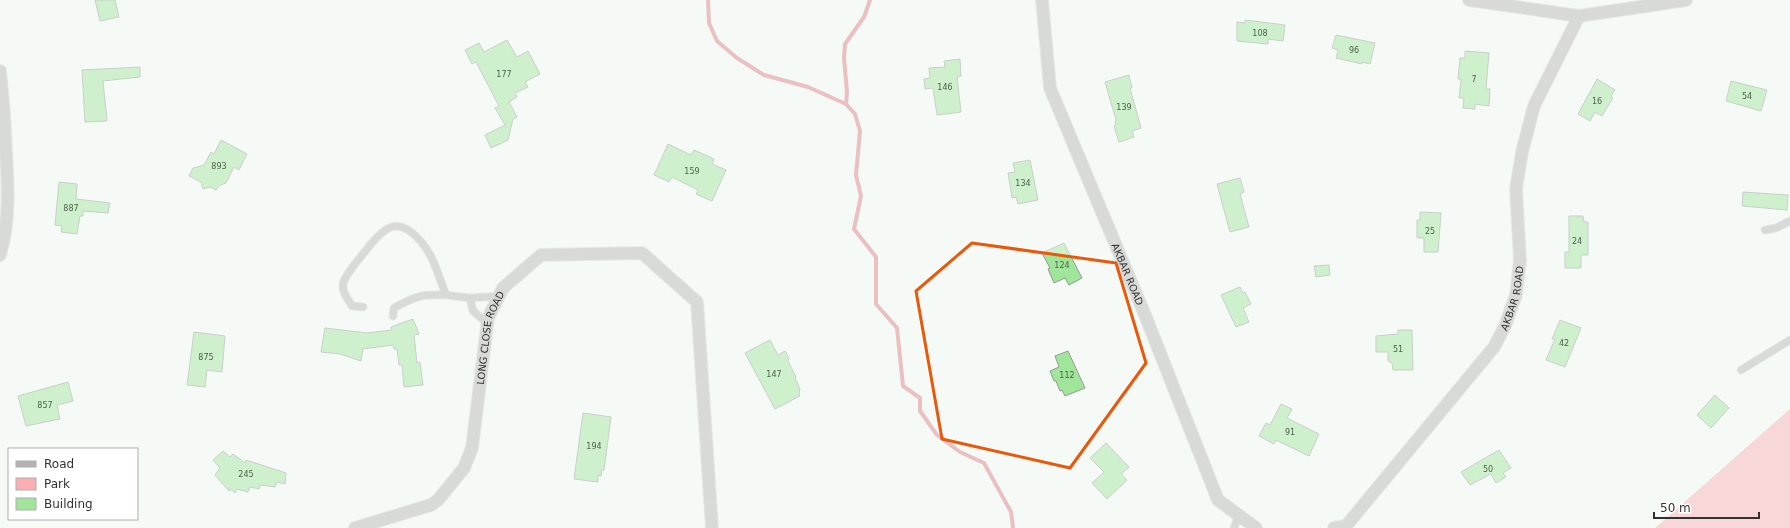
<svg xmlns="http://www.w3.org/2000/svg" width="1790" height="528" font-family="'DejaVu Sans',sans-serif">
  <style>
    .green { fill: #fbaeb4 }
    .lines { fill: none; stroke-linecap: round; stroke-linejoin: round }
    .stream { stroke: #dd7b86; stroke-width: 4 }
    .building { fill: #a1e59b; stroke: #959995 }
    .service-casing { stroke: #d3d6d3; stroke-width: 9 }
    .minor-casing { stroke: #d3d6d3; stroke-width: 14 }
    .tertiary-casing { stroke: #d3d6d3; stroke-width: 14 }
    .service { stroke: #b3b4b3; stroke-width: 7 }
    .minor { stroke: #b3b4b3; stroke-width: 12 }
    .tertiary { stroke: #b3b4b3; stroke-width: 12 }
    .marked { fill: none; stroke: #e8590c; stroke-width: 3; stroke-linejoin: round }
    .labels { text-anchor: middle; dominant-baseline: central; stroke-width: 3; stroke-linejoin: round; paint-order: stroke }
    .number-label { font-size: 8px; fill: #4e604c }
    .street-label { font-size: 10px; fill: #323331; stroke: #fff }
  </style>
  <rect width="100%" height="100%" fill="#f6faf6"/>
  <!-- green -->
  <path class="green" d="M1790,409V528H1655Z"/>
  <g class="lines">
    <!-- stream -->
    <path class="stream" d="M708,0L709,23L717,41L737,58L764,75L808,87L846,104L855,114L860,131L856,175L861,196L854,229L876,257V304L897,328L903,386L920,398V411L937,435L960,452L984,463L1011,512L1013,528
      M846,104L847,92L844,58L845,44L864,17L870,0"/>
  </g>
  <!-- building -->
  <path class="building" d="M95,0H115L119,17L100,21Z
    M1245,20L1285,25L1283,41L1268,39V44L1237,41V22L1245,23Z
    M1336,35L1375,43L1370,64L1362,62V64L1336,58L1338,50L1332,48Z
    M507,40L517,57L528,51L540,74L525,82L528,87L515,93L517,97L509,102L517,117L513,119L508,140L491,148L485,135L505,125L495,108L499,106L476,62L472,64L465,50L479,43L484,52Z
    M1465,51L1489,53L1486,89H1490L1489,106L1475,104V109L1463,108L1464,98H1459L1461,79H1458L1460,58H1465Z
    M960,59L961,76L957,77L961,112L937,115L933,88L925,89L924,79L930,78L929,68L945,67L944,61Z
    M140,67V77L103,81L107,121L85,122L82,70Z
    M1129,75L1132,88H1130L1141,128L1132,131L1134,137L1119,142L1114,126L1116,125L1115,121L1116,120L1105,82Z
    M1597,79L1615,90L1611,96L1613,98L1602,116L1595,112L1590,121L1578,114Z
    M1731,81L1767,90L1761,111L1726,101Z
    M221,140L247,154L239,170L234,167L226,183L220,185L216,190L210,187L203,189L201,182L189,176L193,168L204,165L211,152L214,154Z
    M668,144L691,155L694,150L714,159L712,164L726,170L712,201L696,194L698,190L672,177L669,182L654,175Z
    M1030,160L1038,200L1018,204L1016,197L1012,198L1008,173L1015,172L1013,163Z
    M1240,178L1244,192L1240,194L1249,227L1230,232L1217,184Z
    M59,182L77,184L76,199L110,203L108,213L83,211V216H80L77,234L61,232L62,226L55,225Z
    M1743,192L1788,195L1787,210L1742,206Z
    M1420,212L1441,213L1438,252H1424V238H1417V220H1420Z
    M1569,216H1583L1584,222H1588V255H1581V268H1565V252H1569Z
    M1064,243L1082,278L1069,285L1065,278L1054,283L1048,269L1050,268L1042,253Z
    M1329,265L1330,275L1316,277L1314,266Z
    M1240,287L1243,293L1245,292L1251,304L1243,308L1249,322L1236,327L1221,295Z
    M413,319L419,334L414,335L417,363L420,362L423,385L404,387L402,365H399L397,349H394L393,345L363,349L361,361L340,354L321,352L325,328L367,333L392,330L391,327Z
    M1560,320L1581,328L1565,367L1546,360L1555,339H1552Z
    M1398,330H1412L1413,370H1393L1392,363L1388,361V352H1376V336L1398,334Z
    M194,332L225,336L222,372L207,370L205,387L187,385Z
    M770,340L778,355L785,351L789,358L788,361L796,377L795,378L800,389L799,393L800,396L775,409L745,353Z
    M1068,351L1085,388L1065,396L1062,390L1060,391L1056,381H1054L1050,371L1059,367L1055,356Z
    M68,382L73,401L57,405L60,419L26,426L18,396Z
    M1715,395L1729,408L1711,428L1697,415Z
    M1281,404L1292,409L1287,418L1319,434L1309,456L1276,440L1274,444L1259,436L1266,423L1270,425Z
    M583,413L611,417L604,470H602L601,476L598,475V482L574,479Z
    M1106,443L1129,467L1121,474L1127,480L1107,499L1092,483L1104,472L1090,458Z
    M1499,450L1511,468L1503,473L1506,477L1496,483L1491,474L1470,485L1461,472Z
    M223,451L230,457L233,454L245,463L246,460L286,473L285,484L277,482L275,487L260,485L259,489L250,487L248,492L237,489L235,493L230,489L229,491L215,475L220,468L213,460Z"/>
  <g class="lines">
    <defs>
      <path id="service" d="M1765,230L1776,228L1790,221
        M470,298L473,311L487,323
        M363,307L352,306C348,299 340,290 344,281C348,271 364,253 371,244C383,230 394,219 411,232C432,248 437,272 446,295L470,298L499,296
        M393,316L394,308C415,296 423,294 446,295
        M1741,370L1790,340
        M1234,528L1239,515"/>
      <g id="minor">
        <path id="s1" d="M1042,0L1050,88L1145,315L1218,500L1256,528"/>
        <path d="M1469,0L1579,16L1686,0"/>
        <path id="s2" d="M355,528L431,505L438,500L464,468L472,448L488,318L503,288L541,255L642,253L697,302L712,528"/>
        <path id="s3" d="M1334,528L1346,526L1494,347L1505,326L1516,295L1520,260L1516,189L1522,152L1534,106L1579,16"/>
      </g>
      <path id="tertiary" d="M0,71C3,98 5,124 6,151C8,186 10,221 0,255"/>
    </defs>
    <!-- service casing -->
    <use href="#service" class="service-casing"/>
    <!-- minor casing -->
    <use href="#minor" class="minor-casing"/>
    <!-- tertiary casing -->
    <use href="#tertiary" class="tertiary-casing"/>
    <!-- service -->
    <use href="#service" class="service"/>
    <!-- minor -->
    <use href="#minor" class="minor"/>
    <!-- tertiary -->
    <use href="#tertiary" class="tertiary"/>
  </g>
  <!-- marked area -->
  <path d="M0 0H1790V528H0ZM972,243L1116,263L1146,363L1070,468L942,439L916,291Z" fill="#f6faf6" fill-opacity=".55" fill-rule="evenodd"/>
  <path class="marked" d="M972,243L1116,263L1146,363L1070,468L942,439L916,291Z"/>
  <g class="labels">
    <!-- number labels -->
    <g class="number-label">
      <text x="1260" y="33">108</text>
      <text x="1354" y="50">96</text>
      <text x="504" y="74">177</text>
      <text x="1474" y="79">7</text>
      <text x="945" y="87">146</text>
      <text x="1747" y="96">54</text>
      <text x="1597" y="101">16</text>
      <text x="1124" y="107">139</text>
      <text x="219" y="166">893</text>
      <text x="692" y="171">159</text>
      <text x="1023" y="183">134</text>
      <text x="71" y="208">887</text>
      <text x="1430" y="231">25</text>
      <text x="1577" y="241">24</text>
      <text x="1062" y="265">124</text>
      <text x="1564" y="343">42</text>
      <text x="1398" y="349">51</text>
      <text x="206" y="357">875</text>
      <text x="774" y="374">147</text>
      <text x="1067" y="375">112</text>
      <text x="45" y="405">857</text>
      <text x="1290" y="432">91</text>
      <text x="594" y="446">194</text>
      <text x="1488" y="469">50</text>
      <text x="246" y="474">245</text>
    </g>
    <!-- street labels -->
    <g class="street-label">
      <text stroke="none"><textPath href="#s1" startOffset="290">AKBAR ROAD</textPath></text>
      <text stroke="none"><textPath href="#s3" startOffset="297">AKBAR ROAD</textPath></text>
      <text stroke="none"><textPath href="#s2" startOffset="263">LONG CLOSE ROAD</textPath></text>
    </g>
  </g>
  <!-- legend -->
  <rect x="8" y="448" width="130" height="72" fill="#ffffff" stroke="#adadad"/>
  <rect x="16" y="461" width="20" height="6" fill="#b3b4b3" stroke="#adadad"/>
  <text x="44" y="468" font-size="12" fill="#323331">Road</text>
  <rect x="16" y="478" width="20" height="12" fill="#fbaeb4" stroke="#adadad"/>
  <text x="44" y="488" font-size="12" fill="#323331">Park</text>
  <rect x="16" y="498" width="20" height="12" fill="#a1e59b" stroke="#adadad"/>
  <text x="44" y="508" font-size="12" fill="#323331">Building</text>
  <!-- scale -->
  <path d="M1654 512v6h105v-6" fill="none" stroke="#323331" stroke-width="2"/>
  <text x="1660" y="512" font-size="12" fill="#323331" stroke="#ffffff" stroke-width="3" paint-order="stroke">50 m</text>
</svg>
